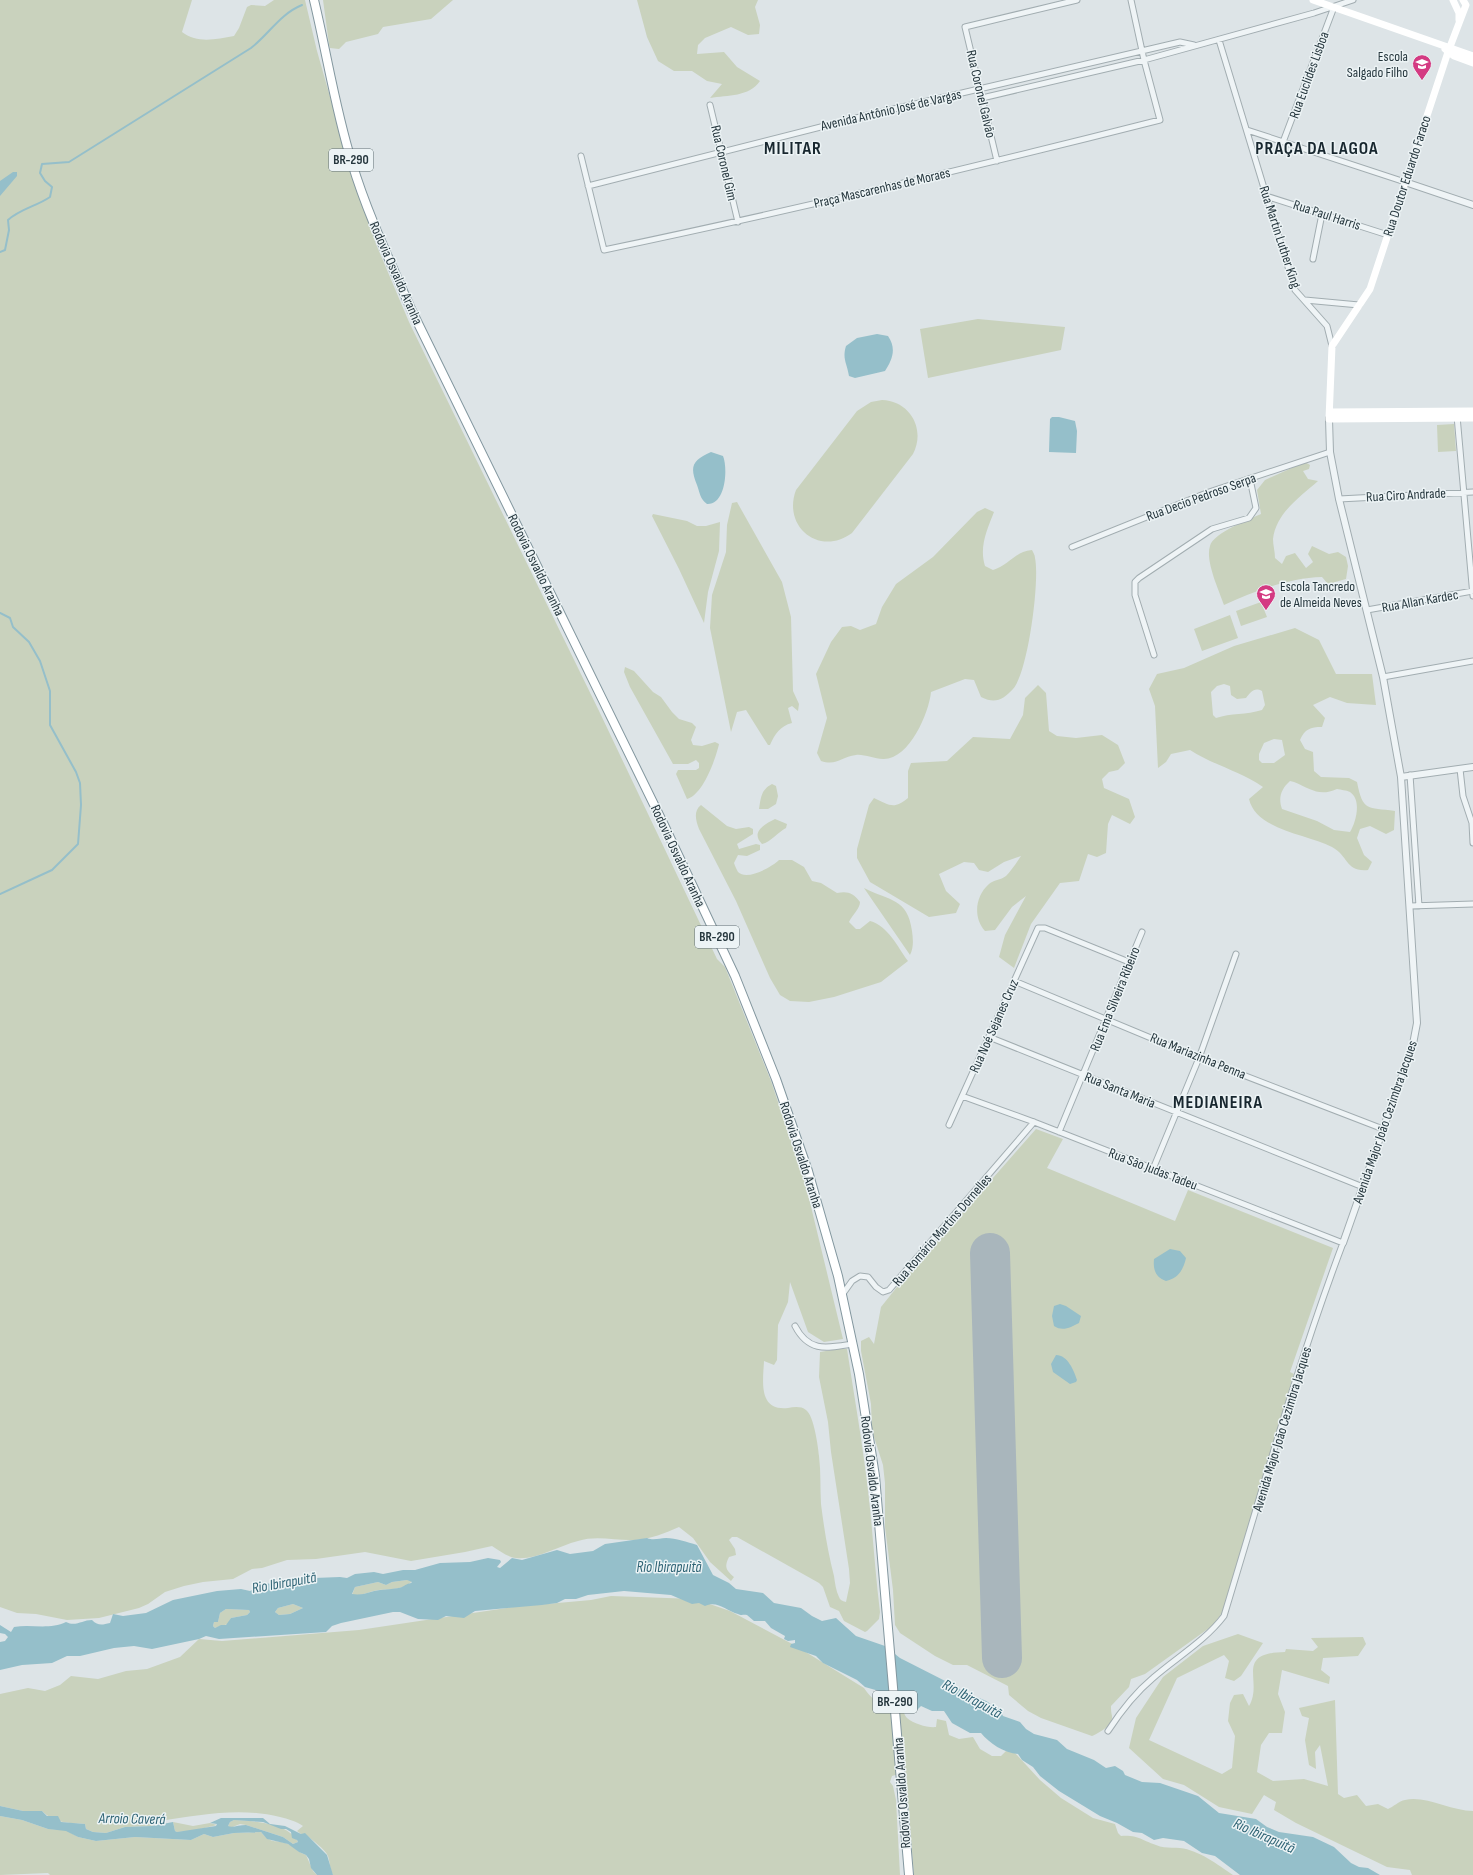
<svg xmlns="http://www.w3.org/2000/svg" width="1473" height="1875" font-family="'Sofia Sans Condensed',sans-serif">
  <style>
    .green { fill: #c9d2bd; fill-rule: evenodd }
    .water { fill: #95bfca; fill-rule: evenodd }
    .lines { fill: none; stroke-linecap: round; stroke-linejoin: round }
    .stream { stroke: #95bfca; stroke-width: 2 }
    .runway { stroke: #a9b6bc; stroke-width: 40 }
    .minor-casing { stroke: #a2adb1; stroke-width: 7 }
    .tertiary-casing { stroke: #a2adb1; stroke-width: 8 }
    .trunk-casing { stroke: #83979f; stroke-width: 10 }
    .minor { stroke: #eff4f6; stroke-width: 5 }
    .tertiary { stroke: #eff4f6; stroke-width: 6 }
    .secondary { stroke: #fff; stroke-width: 7 }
    .trunk { stroke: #fff; stroke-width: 8 }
    .labels { text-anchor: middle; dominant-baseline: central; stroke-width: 3; stroke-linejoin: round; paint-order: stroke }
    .shield { fill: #ecf3f5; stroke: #616f75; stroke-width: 1 }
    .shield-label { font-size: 13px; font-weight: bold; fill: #26373e }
    .poi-label { font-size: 14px; fill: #26373e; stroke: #ecf3f5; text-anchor: end }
    .street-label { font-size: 14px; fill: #26373e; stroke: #ecf3f5 }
    .water-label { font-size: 15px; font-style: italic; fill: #2e6374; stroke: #ecf3f5 }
    .district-label { font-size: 18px; font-weight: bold; letter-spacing: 1px; fill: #18272f; stroke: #ecf3f5 }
  </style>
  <rect width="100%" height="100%" fill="#dde4e7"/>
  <!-- green -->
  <path class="green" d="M0,0H192L182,32C198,44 216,39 234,36L239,28L247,7L251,5L265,6L274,0H305L317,51L353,178L376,244L409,322L600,713L717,959L725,967L771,1081L806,1186L843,1339L824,1342L808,1332L790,1282L788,1302L778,1325L777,1360L774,1365L764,1361C763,1382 758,1411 788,1408C794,1407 801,1406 806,1410C814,1416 818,1446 819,1456C821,1472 820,1488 821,1504C824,1528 828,1553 834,1576C835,1583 836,1591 839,1597C840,1600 842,1601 846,1602L850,1583L849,1569L831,1452L828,1422L819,1377L820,1352L838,1349H847C853,1389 860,1428 865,1467C872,1515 874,1564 880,1612L879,1619L867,1631L865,1632L844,1621L839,1611L830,1607L823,1587L819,1583L737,1537H732L729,1540L735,1549L736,1555L729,1557C724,1567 726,1570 734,1577L731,1581L710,1562L693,1538L679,1527C665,1533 651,1539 635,1540C616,1541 597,1535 578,1541C558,1546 537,1560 516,1558C507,1557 500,1551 492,1546L465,1552L411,1561L365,1552L316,1559L287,1560L262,1568L252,1569L233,1579L203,1582L184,1586L165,1592L148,1604L139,1608L99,1618L67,1620L36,1614L17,1613L0,1607Z
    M323,0H453L431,19L383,27L378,34L346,42L339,49L330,48L329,44Z
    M637,0H758L755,7L760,25L759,34L748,35L731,27L705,38L698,45L697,54L724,52L737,67L760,81C749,97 728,95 710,98L722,84L707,81L692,71H674L658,61L647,37Z
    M978,319L1065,327L1061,350L928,378L920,329Z
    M882,400C910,401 926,429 913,454L852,533C820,557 782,527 796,490L857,411L871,402Z
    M1454,424L1456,451L1438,452L1437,425Z
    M1305,462L1310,465L1309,469L1303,471L1308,479L1318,481C1300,497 1276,513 1273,539C1273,545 1275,552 1275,558L1282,564L1286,556L1295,553L1306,568L1313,562L1308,554L1312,546L1329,554L1338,552L1346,557L1348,566L1346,579L1328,584L1322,577C1288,578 1255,591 1224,605C1219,590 1205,561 1210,546C1213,533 1250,519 1261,514L1257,490L1265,480Z
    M737,502L782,582L791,617L793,691L799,704L798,711L792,706L788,708L792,723C780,726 775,734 770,745H768L746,710L737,712L731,732L710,628L712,595L726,552L727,525L732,503Z
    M985,508L994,512C987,530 979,547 985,566L993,570C1010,565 1015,551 1032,550C1033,552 1035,555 1035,558C1040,580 1028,673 1013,689C1003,700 995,704 981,697L974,680L965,679L931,692C929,713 909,760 883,759C874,759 864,754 856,755C841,757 837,766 821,761L817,753L827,718L816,674L831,642L842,627L851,626L860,630L876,624L882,607L896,584L933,557L977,512Z
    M653,514L687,521L697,526H706L720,522L719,551L708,592L704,623L679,569L652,516Z
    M1261,602L1267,617L1241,626L1236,611Z
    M1230,615L1238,638L1202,651L1194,629Z
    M1295,628L1319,640L1336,674H1372L1376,705L1347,703L1330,697L1313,705L1325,718L1322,727C1310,727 1305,729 1300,740L1305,749L1313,752L1314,771L1321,777L1349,778L1357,782C1363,812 1367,807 1395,811L1394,830L1386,834L1370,826L1360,829L1357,838L1364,855L1372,862L1368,870C1345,872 1349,856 1332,847C1307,834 1256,830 1249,799L1263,787C1240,771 1213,765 1190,750L1171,754L1166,762L1158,768L1155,706L1149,689L1157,674L1184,668L1234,646ZM1224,684L1230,686L1231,695L1237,699L1246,698C1251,692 1254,687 1262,691L1265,705L1262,710C1246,715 1231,713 1216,718L1213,715L1211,692L1217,686ZM1274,739L1282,740L1285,755L1274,763H1262L1259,760V754L1264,743ZM1290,781L1294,782C1311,789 1319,797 1337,789C1341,790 1346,790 1350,792C1362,800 1356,822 1350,832L1334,830L1317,821L1282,809C1278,798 1281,789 1290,781Z
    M625,667L634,671L653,692L661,697L672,712L679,719L692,723L696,727L691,740L693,745L702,746L715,742L719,744C716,758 703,795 687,799L676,774L678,770H696L699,768V763L696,760L688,764H673L630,687L624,672Z
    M1038,685L1046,693L1049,731L1057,736L1076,738L1102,735L1118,745L1125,763L1118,770L1109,772L1102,779L1104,788L1129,799L1135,817L1130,824L1112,815L1108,824L1106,853L1097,857L1088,854L1079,881L1060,883L1031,924L1014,968L999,957L1005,935L1026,896L1012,907L995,930L985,931C973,918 975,896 989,884C993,880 1001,880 1006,876C1011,871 1017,862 1021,856L1004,862L988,872L979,870L974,863L964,862L939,874L946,891L960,904L956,913L929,917L870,882L857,858V849L869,805L874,798C889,805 894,810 908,798V771L911,763L947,761L973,737L1010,739L1023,715L1025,698Z
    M772,784L776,786L778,796L776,804L768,809H759C761,797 761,790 772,784Z
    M701,805L727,826L736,829L749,827L753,829V834L737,844L739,849L756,844L760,845V850L747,856L738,855L734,863C735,866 737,870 738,872C747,881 772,867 779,860H792L804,867L812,881L821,883L837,893C848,891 853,893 860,902C860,909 852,915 849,922L856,929H860L870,921C888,926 897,946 908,961L881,982L834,997L809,1002L790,1001L780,995L770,978L736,901L699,829C696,821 693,811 701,805Z
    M775,819L787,824L786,828C778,832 771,842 762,844C750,832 765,824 775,819Z
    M864,888C889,901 908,898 912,931C913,939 914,947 910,955Z
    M1036,1129L1063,1139L1047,1168L1175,1221L1188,1190L1333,1248L1290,1372L1294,1374L1222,1613L1212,1626L1145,1674L1131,1679L1129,1687L1111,1706C1111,1709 1111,1712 1112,1716C1113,1725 1099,1733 1092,1736L1041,1718L1028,1711L1009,1695L1008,1686L967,1665H953L935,1656L900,1633L895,1625L893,1590L885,1527V1483L883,1465L872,1431L871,1404L861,1351V1341L869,1337L874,1344L881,1307L897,1287Z
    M407,1580L412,1581C405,1590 389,1589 379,1590C369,1591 364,1596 352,1595L355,1587L378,1582L386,1585L392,1582Z
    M611,1596L695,1599L730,1611L796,1646L864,1688C879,1710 883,1697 900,1708C904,1710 904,1715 907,1718C914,1724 928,1728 936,1727L937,1719L946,1721L949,1735L959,1739L973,1737L980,1749L992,1756H1001L1006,1751L1015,1753L1040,1780L1061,1798L1093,1818L1115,1824L1118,1833L1121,1836C1139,1835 1140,1840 1156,1845C1164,1849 1172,1847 1180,1848C1199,1850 1218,1865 1233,1875H914L906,1778L899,1774L892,1776L890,1782L893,1786L896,1800L900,1875H333C330,1869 330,1863 328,1856C325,1849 312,1840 305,1834H301L297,1831L303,1826C296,1821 288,1819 280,1817C240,1807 200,1815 159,1821L152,1826L125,1827L106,1833L93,1832L86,1829L85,1824C69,1823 54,1823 42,1811H23L0,1806V1694L28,1688L45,1691L60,1685L71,1676L98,1679L126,1671L147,1669L180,1657L199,1639L222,1641L359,1630L513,1607L591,1600Z
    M293,1604L303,1608L290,1614L279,1615L275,1612L278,1608Z
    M226,1609L249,1610L250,1612L247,1615L231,1618L228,1624L215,1628L213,1626L214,1622H218L220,1613Z
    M1238,1634L1263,1643L1241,1676L1234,1681L1225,1678L1229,1661L1224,1655L1177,1678L1149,1740L1222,1774L1232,1768L1235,1736L1228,1721L1230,1703L1234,1695L1243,1694L1249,1706C1264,1681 1233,1653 1285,1652L1286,1649L1313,1651L1318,1647L1311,1638L1363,1637L1366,1644L1358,1656L1323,1658L1321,1670L1330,1677L1329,1684L1282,1670L1278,1694L1285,1712L1282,1733H1269L1261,1745L1257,1772L1273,1781L1304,1779L1328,1786L1320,1745L1315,1752L1316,1769L1309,1765L1305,1740L1309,1718L1302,1716L1299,1708L1335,1700L1338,1794L1344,1798L1357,1795L1366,1806L1378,1804L1388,1809C1393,1807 1399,1801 1405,1800C1425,1795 1451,1811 1473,1811V1875H1412L1410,1870L1387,1867L1296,1823L1274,1810L1276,1802L1264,1795L1252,1814L1219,1807L1184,1785L1163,1779L1129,1748L1136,1718L1163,1677L1203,1646Z
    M0,1816L22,1820L48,1829L66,1830L78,1837L96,1841L135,1837L191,1840L204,1834L213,1837L234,1833L261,1832C272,1846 276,1838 290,1845C296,1848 299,1853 306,1855L313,1871L317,1875H50L48,1873L0,1875Z
    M234,1820C254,1821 289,1823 298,1842L293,1844L283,1837L246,1825L240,1824L230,1828L228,1826L230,1822Z
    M173,1822L193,1826L210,1823L217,1825L192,1831L177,1832L175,1831Z"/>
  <!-- water -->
  <path class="water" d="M13,172H17V176L0,196V181Z
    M877,334L888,336C897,349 892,360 885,371L855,378L849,376C847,363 842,359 846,346L857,338Z
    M1052,417H1059L1075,421L1077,431L1076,453L1049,452L1050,419Z
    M711,452L723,456C728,468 726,505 707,504C700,499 700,493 697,485C689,466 693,460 711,452Z
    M1170,1249L1180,1251L1186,1258C1183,1271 1178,1278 1166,1281C1155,1277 1153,1269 1154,1259Z
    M1060,1304L1066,1306L1081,1316L1079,1323C1071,1327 1063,1332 1054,1326L1052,1316L1054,1306Z
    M1056,1355C1068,1355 1074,1371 1077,1380L1076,1382L1070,1384L1053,1372L1051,1364Z
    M647,1538C654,1541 659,1538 666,1538C676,1538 687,1542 697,1545L713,1575L729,1583L736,1589L763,1593L774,1603L801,1608L812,1616L822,1621L836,1618L856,1636L885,1646L900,1658L957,1687C966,1694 974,1696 984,1700C990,1702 992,1707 999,1708L1003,1716L1020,1722L1026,1729L1034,1734L1057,1740L1067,1749L1094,1760L1106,1768L1115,1766L1123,1771L1125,1775L1142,1782L1160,1783L1198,1796L1219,1813L1256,1819L1267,1827L1279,1832L1313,1837L1334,1847L1351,1863L1359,1867L1368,1868L1380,1875H1240L1215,1856L1202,1853L1184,1841L1163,1838L1154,1840L1142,1833L1133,1832L1117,1823L1100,1816L1059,1791L1040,1776L1033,1767L1022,1760L1018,1754C1004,1753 989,1743 981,1733H970L952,1723L944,1711H932L921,1706L916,1711L912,1712L879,1691L865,1687L857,1680L823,1663L816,1656L790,1647L791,1644L795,1643V1640L788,1641L784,1639L785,1636L771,1628L765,1621H754L747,1615C743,1614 742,1616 738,1614C727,1611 717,1600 705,1606L699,1603L692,1604L671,1595L624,1591L588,1595L576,1599H565L557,1603L542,1605L475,1611L464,1618L446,1616L438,1620L418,1619L400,1612H393L341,1623L332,1626L326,1632L219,1639L206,1636L199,1639L152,1649L134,1646L114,1648L80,1656H67L52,1663L22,1665L0,1670V1642L5,1641L8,1637L5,1634L0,1633V1625L11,1632L14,1627C31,1624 50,1630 66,1622C76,1627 82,1620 92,1620C98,1626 102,1625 110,1623L113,1614L123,1616L146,1613L173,1600L217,1591L241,1589L250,1591L266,1583L275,1585L289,1581L314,1578L340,1577L347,1578L355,1574L374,1572L383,1574L403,1570H415L440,1563L470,1562L488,1558L500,1560L501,1562L497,1567L500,1568L512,1558L522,1560L557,1550L570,1554L593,1551L605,1544ZM407,1580L412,1582L411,1583C406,1584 406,1585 402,1587C396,1589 387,1589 380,1590C370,1591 364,1596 352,1594L355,1587L378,1582L386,1585L392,1582ZM293,1604L303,1608L290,1614L279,1615L275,1612L278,1608ZM226,1609L249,1610L250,1612L247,1615L231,1618L226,1625H221L215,1628L213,1626L214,1622H218L220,1613Z
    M0,1806L23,1811H42L47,1816H58L61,1822L85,1824L86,1829L93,1832L106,1833L125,1827L152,1826L173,1822L175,1831L177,1832L216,1826L217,1824L210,1823L221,1818H263L270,1824L285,1826L301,1834L305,1833L327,1855L333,1875H317L311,1868L309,1859L306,1855L299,1852L288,1844L267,1839L261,1832L234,1833L213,1837L204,1834L191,1840L135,1837L96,1841L78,1837L66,1831L48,1829L22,1820L0,1816ZM234,1820L263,1822L281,1829H286L291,1832L292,1838L297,1840L298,1842L293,1844L283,1837L246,1825C239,1825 232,1828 228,1826L230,1822Z"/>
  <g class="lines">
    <!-- stream -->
    <path class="stream" d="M0,252L5,250L9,230L8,220C20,209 37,206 50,197L52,187L45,181L40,173L42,164L69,162L251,48C269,34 280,14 302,5
      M0,613L10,618L13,627L29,642L40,661L50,691V725L76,772L80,783L81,805L78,844L52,870L0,894"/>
    <!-- runway -->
    <path class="runway" d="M990,1253L1002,1658"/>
    <defs>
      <path id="minor" d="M1219,40L1295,290L1327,326L1332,346
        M982,98L1144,60L1314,13L1353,0
        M710,105L738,222
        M1247,130L1405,182
        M1283,142L1334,7
        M581,156L604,250C790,211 975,167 1160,120L1144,60L1131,0
        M997,161L965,27L1077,0
        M588,186L868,115L1180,42L1194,45
        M1266,196L1388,235
        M1313,259L1322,214
        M1305,300L1359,305
        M1457,416L1473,596
        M1339,499L1473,492
        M1072,547L1209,492L1330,452
        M1367,610L1473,591
        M1154,655L1135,595V582L1139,578L1212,529L1249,518L1256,508L1250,479
        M1383,677L1473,661
        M1460,769L1463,796L1472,823L1473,843
        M1410,775L1419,906
        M1410,906L1473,904
        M1014,981L1199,1058L1383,1129
        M989,1037L1363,1187
        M962,1096L1034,1122L1343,1243C1297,1365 1262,1491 1224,1616C1205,1641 1177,1657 1153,1678C1135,1693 1121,1711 1108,1731
        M949,1125L1038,928H1045L1129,962
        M1059,1132L1142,932
        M1153,1169L1199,1058L1236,954
        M842,1295L852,1281L860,1276L868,1277L876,1287L883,1292L889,1290L1034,1122
        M795,1326C809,1353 827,1348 853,1344"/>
      <path id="tertiary" d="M1405,182L1473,205
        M1329,419L1330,452L1339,499L1383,677L1401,777L1417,1023L1413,1044L1343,1243
        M1401,777L1473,767"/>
      <path id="trunk" d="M314,0C327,54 335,109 352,163C367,213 390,261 411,309L664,825L735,976L776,1079L808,1171L838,1276L859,1374L875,1476L909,1875"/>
    </defs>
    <!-- minor casing -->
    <use href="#minor" class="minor-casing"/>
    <!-- tertiary casing -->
    <use href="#tertiary" class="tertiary-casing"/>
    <!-- trunk casing -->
    <use href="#trunk" class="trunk-casing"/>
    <!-- minor -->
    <use href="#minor" class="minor"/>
    <!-- tertiary -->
    <use href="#tertiary" class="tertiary"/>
    <!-- secondary -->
    <path class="secondary" d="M1313,0L1473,56
      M1453,0L1459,13V20
      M1463,0L1466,5L1448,52L1370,289L1332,346L1329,419L1473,418
      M1445,49L1454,56L1473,63
      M1330,412L1473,411"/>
    <!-- trunk -->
    <use href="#trunk" class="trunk"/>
  </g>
  <!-- icons -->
  <defs>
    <symbol id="school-pin" viewBox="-11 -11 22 30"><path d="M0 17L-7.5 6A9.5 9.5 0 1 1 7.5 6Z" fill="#d43a82" stroke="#ecf3f5"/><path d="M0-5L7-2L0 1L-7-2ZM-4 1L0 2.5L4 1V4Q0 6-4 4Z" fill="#fff"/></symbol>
  </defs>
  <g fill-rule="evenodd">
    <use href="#school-pin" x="1411" y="53" width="22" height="30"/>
    <use href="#school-pin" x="1255" y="583" width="22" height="30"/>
  </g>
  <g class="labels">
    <!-- shield labels -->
    <g class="shield">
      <rect x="329" y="149" width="44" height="22" rx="3"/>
      <rect x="695" y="926" width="44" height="22" rx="3"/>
      <rect x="873" y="1691" width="44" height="22" rx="3"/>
    </g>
    <g class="shield-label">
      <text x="351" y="160">BR-290</text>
      <text x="717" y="937">BR-290</text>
      <text x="895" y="1702">BR-290</text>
    </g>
    <!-- poi labels -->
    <g class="poi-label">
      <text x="1408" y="56">Escola<tspan x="1408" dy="16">Salgado Filho</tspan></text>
      <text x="1280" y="586" text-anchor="start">Escola Tancredo<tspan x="1280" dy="16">de Almeida Neves</tspan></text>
    </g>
    <!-- street labels -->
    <g class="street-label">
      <text transform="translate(1309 75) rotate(-70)">Rua Euclides Lisboa</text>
      <text transform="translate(981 94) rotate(77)">Rua Coronel Galvão</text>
      <text transform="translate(891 110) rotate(-13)">Avenida Antônio José de Vargas</text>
      <text transform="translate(724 163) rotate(77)">Rua Coronel Gim</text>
      <text transform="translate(1407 176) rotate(-72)">Rua Doutor Eduardo Faraco</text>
      <text transform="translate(882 188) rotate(-13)">Praça Mascarenhas de Moraes</text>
      <text transform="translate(1327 215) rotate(18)">Rua Paul Harris</text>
      <text transform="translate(1280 237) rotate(72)">Rua Martin Luther King</text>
      <text transform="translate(396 273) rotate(66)">Rodovia Osvaldo Aranha</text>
      <text transform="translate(1406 495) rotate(-3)">Rua Ciro Andrade</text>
      <text transform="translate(1201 497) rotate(-20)">Rua Decio Pedroso Serpa</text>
      <text transform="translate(536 565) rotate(64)">Rodovia Osvaldo Aranha</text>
      <text transform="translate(1420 601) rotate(-10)">Rua Allan Kardec</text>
      <text transform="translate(678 856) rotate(65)">Rodovia Osvaldo Aranha</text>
      <text transform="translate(1115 999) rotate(-68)">Rua Ema Silveira Ribeiro</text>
      <text transform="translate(994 1026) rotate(-66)">Rua Noé Sejanes Cruz</text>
      <text transform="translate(1198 1056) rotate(22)">Rua Mariazinha Penna</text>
      <text transform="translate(1120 1090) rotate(22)">Rua Santa Maria</text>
      <text transform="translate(1385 1122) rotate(-71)">Avenida Major João Cezimbra Jacques</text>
      <text transform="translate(801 1155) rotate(72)">Rodovia Osvaldo Aranha</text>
      <text transform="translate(1153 1169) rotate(21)">Rua São Judas Tadeu</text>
      <text transform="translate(942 1230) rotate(-49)">Rua Romário Martins Dornelles</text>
      <text transform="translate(1282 1429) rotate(-73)">Avenida Major João Cezimbra Jacques</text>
      <text transform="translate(872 1471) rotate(83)">Rodovia Osvaldo Aranha</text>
      <text transform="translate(902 1793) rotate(-94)">Rodovia Osvaldo Aranha</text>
    </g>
    <!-- water labels -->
    <g class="water-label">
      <text x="669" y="1567">Rio Ibirapuitã</text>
      <text transform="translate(284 1583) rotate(-10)">Rio Ibirapuitã</text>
      <text transform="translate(972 1699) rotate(29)">Rio Ibirapuitã</text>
      <text transform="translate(132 1819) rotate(1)">Arroio Caverá</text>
      <text transform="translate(1264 1836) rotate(24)">Rio Ibirapuitã</text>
    </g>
    <!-- district labels -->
    <g class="district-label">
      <text x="793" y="148">MILITAR</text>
      <text x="1317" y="148">PRAÇA DA LAGOA</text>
      <text x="1218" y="1102">MEDIANEIRA</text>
    </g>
  </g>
</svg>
